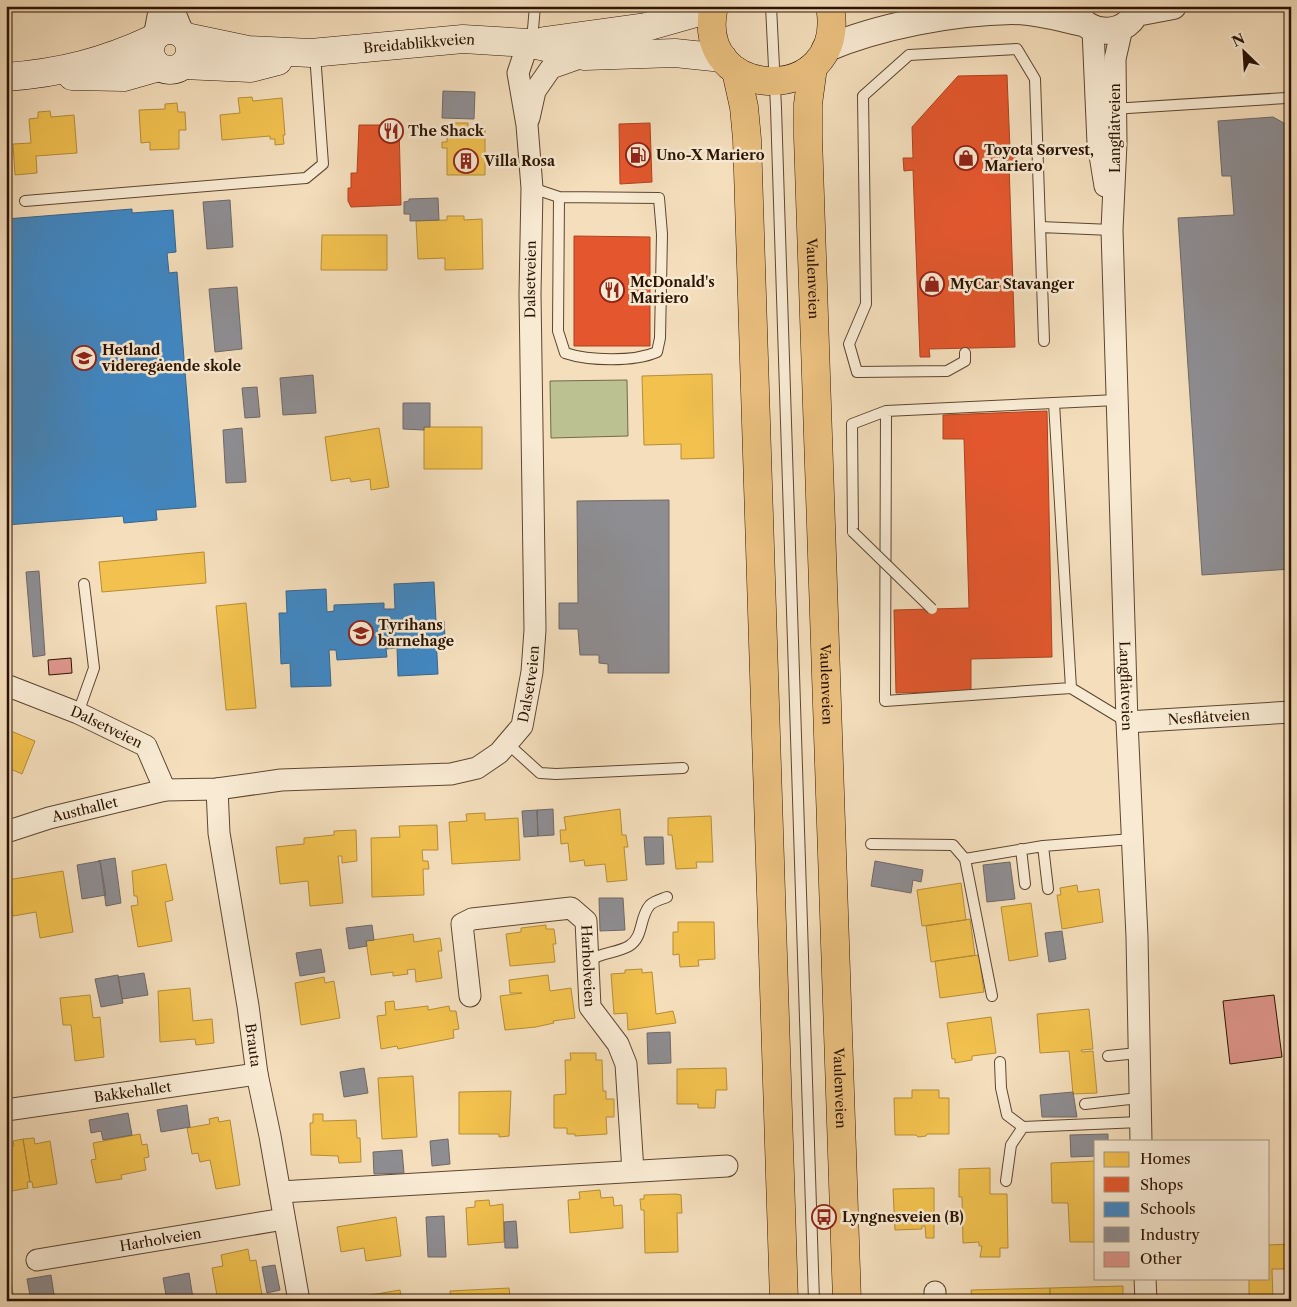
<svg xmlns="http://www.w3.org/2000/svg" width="1297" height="1307" font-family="'Libre Caslon Text',serif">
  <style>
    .green { fill: #bbc191; stroke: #736a48 }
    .homes { fill: #f2c14e; stroke: #b68d37 }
    .shops { fill: #e4572e; stroke: #ac4320 }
    .schools { fill: #3f88c5; stroke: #39658a }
    .industry { fill: #8d8d92; stroke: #706866 }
    .building { fill: #e0978d; stroke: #2b1300 }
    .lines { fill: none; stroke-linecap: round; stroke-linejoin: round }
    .service-casing { stroke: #5d462f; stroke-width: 12 }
    .minor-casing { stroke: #5d462f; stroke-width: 23 }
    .tertiary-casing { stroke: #5d462f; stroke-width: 28 }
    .secondary-casing { stroke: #2b1300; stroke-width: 29 }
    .primary-casing { stroke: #2b1300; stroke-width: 29 }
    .service { stroke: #f8ead3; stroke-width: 10 }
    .minor { stroke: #f8ead3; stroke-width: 21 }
    .tertiary { stroke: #f8ead3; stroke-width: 26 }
    .secondary { stroke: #f8ead3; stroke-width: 28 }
    .primary { stroke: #eabf7e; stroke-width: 28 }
    .service-bridge-casing { stroke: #5d462f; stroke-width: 12; stroke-linecap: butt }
    .service-bridge { stroke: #f8ead3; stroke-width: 10 }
    .labels { text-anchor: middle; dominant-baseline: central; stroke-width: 5; stroke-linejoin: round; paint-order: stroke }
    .street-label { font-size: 14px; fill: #2b1300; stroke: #f8ead3 }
    .poi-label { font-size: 14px; font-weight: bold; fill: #2b1300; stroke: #f8ead3; text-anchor: start }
  </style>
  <rect width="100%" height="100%" fill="#f4debc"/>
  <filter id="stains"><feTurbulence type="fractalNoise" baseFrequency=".004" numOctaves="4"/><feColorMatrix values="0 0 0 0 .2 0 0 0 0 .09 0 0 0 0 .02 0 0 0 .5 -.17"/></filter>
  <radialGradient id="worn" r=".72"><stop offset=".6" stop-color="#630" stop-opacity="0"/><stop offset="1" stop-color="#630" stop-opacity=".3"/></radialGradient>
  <!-- green -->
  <path class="green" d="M627,380L628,436L551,438L550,381Z"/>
  <!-- homes -->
  <path class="homes" d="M252,97L253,101L282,98L285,135H283L284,144L275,145V139H270V136L222,140L220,115L240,113L238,98Z
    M177,103L178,112H185L186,130H179V149L150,150V142L141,143L139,110L165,109V104Z
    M50,111L51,117L74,115L77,153L36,156L37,173L15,175L13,144L31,143L29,119L38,118V112Z
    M451,123H468V129H485V175H447V148H442V142H447V128L451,129Z
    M447,216H464V220L482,219L483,269L445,270V258L418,259L416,221L447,220Z
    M322,235H387V270H321Z
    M712,374L714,458L681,459V444L644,445L642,376Z
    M424,427H482V469H424Z
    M379,428L389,487L371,490L370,479L351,482L350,478L331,481L325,437Z
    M204,552L206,583L102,592L99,562Z
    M246,603L256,708L226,710L216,606Z
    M6,729L35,741L22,774L6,767Z
    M620,809L622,835H626L628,847H624L627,880L607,882L605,864L585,866L584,860L570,862L568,843L561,844L560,830H566L564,817Z
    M485,813V820L518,818L520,860L452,864L449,822L467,821L466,814Z
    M711,816L713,862H696L697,868L676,869L672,835H668V818Z
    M437,825L438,850H422L423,861H428L429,869H423L424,895L372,897L371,838L400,837L399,826Z
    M356,830L357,861L342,863V856H338L343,903L310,906L308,881L280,884L276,847L304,844V838L334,835V831Z
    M166,864L173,900L165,902L172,941L138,947L131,906L138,905L137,896H134L132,871Z
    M63,871L73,932L40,938L36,912L13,916L7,880Z
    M961,883L966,920L922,926L917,890Z
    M1077,885L1078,892L1099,889L1103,922L1062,929L1057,895H1061L1060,888Z
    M1031,903L1038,956L1009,961L1001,907Z
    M970,919L975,955L931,962L926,926Z
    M678,922H714L715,959L698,960L699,966L680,967L679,954L673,955V932H678Z
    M546,925V929H554L556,944H553L555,962L510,966L506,934L521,932V928Z
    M413,934L414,942L440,938L442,951H438L442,978L416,982L415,969L407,970L408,974L393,976V972L371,975L366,941Z
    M979,955L984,992L940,998L935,961Z
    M642,969V973L652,972L656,1014L673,1011L676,1023L628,1030L627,1013L614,1014L611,974L625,973V970Z
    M548,975L550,991L571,988L575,1018L553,1021L554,1023L536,1027L505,1030L500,996L522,993H510L509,980Z
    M324,977L325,983L334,981L340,1018L301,1025L295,983Z
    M190,988L193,1021L212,1019L214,1043L196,1045L195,1039L160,1042L158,991Z
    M90,995L93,1018L100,1017L104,1057L75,1061L71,1025H63L60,998Z
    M394,1001L395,1010L428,1006V1010L449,1006L450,1011H456L459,1029L453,1030L454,1038L398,1049L397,1046L381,1049L377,1016L386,1015L385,1002Z
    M1089,1009L1093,1049L1081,1050L1082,1052L1093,1051L1097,1093L1073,1094L1069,1051L1040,1053L1037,1014Z
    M991,1017L996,1053L972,1056V1060L955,1063V1059H952L947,1023Z
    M570,1053H596V1060H602L603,1091H606V1099H614V1117H606L607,1134L575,1136V1134H567V1128H554V1095L566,1094L565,1060H571Z
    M726,1068L727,1090H716L715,1108H698V1104H677V1069Z
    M413,1076L417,1137L382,1139L378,1078Z
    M912,1090H939V1098H949V1134H927L926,1136L918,1137L916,1135H895L894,1098H912Z
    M511,1091L509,1136L499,1137V1134H459V1092Z
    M313,1114H323V1121L356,1120L357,1138H360L361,1162L339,1163L338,1156L311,1155L310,1123H313Z
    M218,1117L219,1122L230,1120L240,1185L216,1189L210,1160L200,1162L198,1153L192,1154L187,1128L210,1124L209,1119Z
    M140,1134L142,1145L147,1144L149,1157L144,1158L146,1170L121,1175L122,1179L96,1183L91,1160L96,1159L93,1143Z
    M34,1138L35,1144L50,1141L57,1184L33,1188L32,1182H30L23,1139Z
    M23,1139L30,1182H27L28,1188L6,1192V1148L14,1146L13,1141Z
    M1096,1161V1242H1070L1068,1203H1052L1051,1163Z
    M990,1168V1194H1007L1008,1248H1000V1257H980L982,1246H979V1242L963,1243L962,1197H959V1169Z
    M934,1188V1238H926L925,1226H922V1229L895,1230L893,1189Z
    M600,1190L601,1198L613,1197L614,1206L622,1205L623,1228L570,1233L568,1200L580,1199L579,1192Z
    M676,1194L681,1195L682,1213H677L678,1252L645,1253L644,1210H641L640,1199H644V1195Z
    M489,1200L490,1206L503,1204L504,1242L468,1245L466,1208L475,1207V1201Z
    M396,1217L401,1256L366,1261L364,1248L341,1252L337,1227Z
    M1291,1244V1269H1272L1273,1301H1249V1278H1268V1245Z
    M248,1249L250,1261L256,1260L263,1301H218L212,1268L223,1266L221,1255Z
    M6,1280H11L14,1301H6Z
    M1123,1286V1301H1050V1288Z
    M509,1288L510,1296L515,1301H451L450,1291Z
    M1050,1288V1301H972L971,1290Z
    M400,1290L402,1301H360L359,1297Z"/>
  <!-- shops -->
  <path class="shops" d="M1007,75L1010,149L1015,152L1016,156L1014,161L1009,163L1015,347L929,349L930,357H920L913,170L904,171L903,158H913L912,127L958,76Z
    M650,123L652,182L620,184L619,124Z
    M359,125H399L401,205L351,207L348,201V188H351V173H357Z
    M574,236L650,237V346H574Z
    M1047,411L1052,657L971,659V691L896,693L894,610L969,608L964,439H943V415Z"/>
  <!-- schools -->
  <path class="schools" d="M132,209V213L173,210L176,252L167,253L169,273L177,272L196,507L156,510L157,520L124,523L123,516L6,525V219Z
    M434,582L436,621H444L445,637H436L438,674L398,676L397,648L386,649L387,657L337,660L336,650H329L331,686L291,687L290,663L281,664L279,613H287L286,591L326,589L327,612L334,611V605L384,603V609H395L394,584Z"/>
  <!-- industry -->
  <path class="industry" d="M443,91L475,92L474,119L442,118Z
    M1273,117L1291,127V569L1202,575L1178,218L1234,215L1231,176H1222L1218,121Z
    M438,198L439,220L410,221V214H404V202L409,201V199Z
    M230,200L233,247L207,249L203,202Z
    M237,287L242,349L215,352L209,289Z
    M313,375L316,413L283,415L280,378Z
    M257,387L260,417L245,418L242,388Z
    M403,403H430V427H424V430L403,429Z
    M242,428L246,482L226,483L223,430Z
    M669,500V673H608V664L599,663V655H580L578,629H559V603H578L577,501Z
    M39,571L45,655L33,657L26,572Z
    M553,809L554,835L538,836L537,810Z
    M537,810L538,836L524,837L522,811Z
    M644,837H663L664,864L646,865Z
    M115,858L121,903L106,906L100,861H98Z
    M100,861L106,895L82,899L77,865Z
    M875,861L923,870L921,882L913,880L911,893L871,886Z
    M1010,862L1015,899L987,902L983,865Z
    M599,898H623L625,930L600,931Z
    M372,925L374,940L366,941L367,946L349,949L346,928Z
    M1062,931L1066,959L1049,962L1045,933Z
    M321,949L325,972L300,976L296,953Z
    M144,973L148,995L122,999L118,977Z
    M118,975L123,1003L101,1007L95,979Z
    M670,1032L671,1063L648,1064L647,1033Z
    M364,1068L368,1093L344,1097L340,1072Z
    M1073,1092L1077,1117H1042L1040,1095Z
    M187,1105L190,1127L161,1132L157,1110Z
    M128,1113L132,1135L103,1140L101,1131L91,1133L89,1120Z
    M1108,1134V1141H1096V1156L1071,1157L1070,1135Z
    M448,1139L450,1164L432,1166L430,1141Z
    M402,1150L404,1173L374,1174L373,1152Z
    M444,1216L446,1257H428L426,1217Z
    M516,1221L518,1248H505L504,1222Z
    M275,1265L280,1290L267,1293L262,1267Z
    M189,1273L193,1298L167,1301L163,1278Z
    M51,1275L55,1301H31L27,1279Z"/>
  <!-- building -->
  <path class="building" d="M71,658L72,673L49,675L48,660Z
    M1274,995L1282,1057L1230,1064L1223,1001Z"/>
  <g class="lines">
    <defs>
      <path id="service" d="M771,6L776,108L814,1301
        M528,42L533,29L535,6
        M1112,109L1286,98
        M532,188L559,197L659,198L662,234L660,338L657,352C634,362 589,361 565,353L558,331L559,197
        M25,201L306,178L323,164L315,54
        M1040,227L1112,230
        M965,353V361L947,371L857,372L849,344L866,304L863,96L909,55L1017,49L1035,79L1044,341
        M1117,400L886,411L885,701L1071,688L1127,722
        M1054,403L1071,688
        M853,532L852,424L886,411
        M78,713L94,668L84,584
        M508,744L540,773L556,774L683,768
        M871,844L953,845L965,859
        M1043,846L1048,889
        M1021,849L1025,884
        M965,859L1043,846L1132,839
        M965,859L992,996
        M588,961C603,952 617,953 629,946C644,937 639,917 650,905C654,901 662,899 667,897
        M1108,1056L1138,1053
        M1000,1062L1001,1088L1007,1115L1023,1127L1140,1122
        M1085,1104L1139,1098
        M1006,1181L1011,1145L1023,1127"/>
      <g id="minor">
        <path d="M172,6L184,35"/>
        <path id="s1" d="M1122,28L1115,59L1116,143L1112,230L1127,722L1137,937L1141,1141"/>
        <path d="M1093,30L1098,143L1105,186"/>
        <path d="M154,37L160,6"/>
        <path d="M529,118L535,91L551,68L585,56"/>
        <path id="s2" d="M6,685L78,713L146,746L165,790L217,789L281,780L451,774L477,768L499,753L522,726L532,672L535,630L530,294L532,188L527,125L518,73L528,43"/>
        <path id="s3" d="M1127,722L1291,712"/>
        <path id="s4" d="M217,789L219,833L248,1006L257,1074L270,1136L299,1301"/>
        <path id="s5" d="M6,832L49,818L165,790"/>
        <path id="s6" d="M470,996L462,924L472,919L571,908L586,921L590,1007L618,1044L626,1064L633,1171"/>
        <path id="s7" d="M6,1110L257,1074"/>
        <path d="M280,1192L727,1166"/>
        <path id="s8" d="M37,1260L284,1219"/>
        <path d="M1145,1278L1146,1301"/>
        <path d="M935,1292V1301"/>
      </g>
      <path id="tertiary" d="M1075,9C1085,39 1131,38 1138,6
        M1136,13L1173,6
        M825,49C879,26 953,12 1012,11C1035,11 1060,18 1083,23"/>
      <g id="secondary">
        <circle cx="170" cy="50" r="20"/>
        <path id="s9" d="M186,37L248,50L311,53L463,39L528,43L585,56L675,53L723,58"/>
        <path d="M544,41L646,27L713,8"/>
        <path d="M183,65L251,68L278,61"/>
        <path d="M72,76L124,77L159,67"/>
        <path d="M6,77C60,73 104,62 153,39"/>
      </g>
      <g id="primary">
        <path d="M714,6C691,103 849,109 830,6"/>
        <path id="s10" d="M813,67L808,104V137L847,1301"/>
        <path d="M736,71L744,107L747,139L784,1301"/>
      </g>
    </defs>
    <!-- service casing -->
    <use href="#service" class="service-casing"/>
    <!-- minor casing -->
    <use href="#minor" class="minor-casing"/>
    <!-- tertiary casing -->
    <use href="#tertiary" class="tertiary-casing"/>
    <!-- secondary casing -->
    <use href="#secondary" class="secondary-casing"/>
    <!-- primary casing -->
    <use href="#primary" class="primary-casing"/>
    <!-- service -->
    <use href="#service" class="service"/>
    <!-- minor -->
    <use href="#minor" class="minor"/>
    <!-- tertiary -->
    <use href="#tertiary" class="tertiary"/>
    <!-- secondary -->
    <use href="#secondary" class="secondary"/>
    <!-- primary -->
    <use href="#primary" class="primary"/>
    <defs>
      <path id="service-bridge" d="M853,532L932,609"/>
    </defs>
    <!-- service-bridge casing -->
    <use href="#service-bridge" class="service-bridge-casing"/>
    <!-- service-bridge -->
    <use href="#service-bridge" class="service-bridge"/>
  </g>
  <!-- icons -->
  <defs>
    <symbol id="restaurant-ring" viewBox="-11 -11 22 22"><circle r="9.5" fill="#f8ead3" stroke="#8f2418" stroke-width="1.5"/><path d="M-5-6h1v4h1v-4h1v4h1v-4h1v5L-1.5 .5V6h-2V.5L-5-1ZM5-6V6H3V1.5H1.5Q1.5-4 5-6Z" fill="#8f2418"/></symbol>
    <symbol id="fuel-ring" viewBox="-11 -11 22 22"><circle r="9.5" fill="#f8ead3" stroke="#8f2418" stroke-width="1.5"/><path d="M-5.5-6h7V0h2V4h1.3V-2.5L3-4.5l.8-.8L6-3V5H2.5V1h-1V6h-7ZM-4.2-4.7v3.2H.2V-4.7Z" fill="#8f2418"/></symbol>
    <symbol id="shop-ring" viewBox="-11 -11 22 22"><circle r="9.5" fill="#f8ead3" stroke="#8f2418" stroke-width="1.5"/><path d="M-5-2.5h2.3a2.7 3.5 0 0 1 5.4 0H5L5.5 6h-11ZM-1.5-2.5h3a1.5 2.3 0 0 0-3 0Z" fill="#8f2418"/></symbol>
    <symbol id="building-ring" viewBox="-11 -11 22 22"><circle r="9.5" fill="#f8ead3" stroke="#8f2418" stroke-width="1.5"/><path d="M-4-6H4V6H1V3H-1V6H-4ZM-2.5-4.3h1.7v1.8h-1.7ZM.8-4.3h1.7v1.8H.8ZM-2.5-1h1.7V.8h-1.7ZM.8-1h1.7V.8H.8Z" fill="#8f2418"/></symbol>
    <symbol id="school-ring" viewBox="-11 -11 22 22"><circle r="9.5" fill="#f8ead3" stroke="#8f2418" stroke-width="1.5"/><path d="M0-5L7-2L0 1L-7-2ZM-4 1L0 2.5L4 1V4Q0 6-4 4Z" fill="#8f2418"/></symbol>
    <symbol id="bus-ring" viewBox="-11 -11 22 22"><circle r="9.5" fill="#f8ead3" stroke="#8f2418" stroke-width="1.5"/><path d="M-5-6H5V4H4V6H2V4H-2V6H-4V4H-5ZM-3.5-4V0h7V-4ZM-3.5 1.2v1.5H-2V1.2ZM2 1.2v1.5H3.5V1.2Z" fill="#8f2418"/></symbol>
  </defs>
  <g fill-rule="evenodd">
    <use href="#restaurant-ring" x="377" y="117" width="28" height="28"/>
    <use href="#fuel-ring" x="624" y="141" width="28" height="28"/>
    <use href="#shop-ring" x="952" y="144" width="28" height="28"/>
    <use href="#building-ring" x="452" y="147" width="28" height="28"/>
    <use href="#shop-ring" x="918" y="270" width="28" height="28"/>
    <use href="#restaurant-ring" x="598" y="276" width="28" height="28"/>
    <use href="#school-ring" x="70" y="344" width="28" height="28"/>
    <use href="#school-ring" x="347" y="619" width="28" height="28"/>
    <use href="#bus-ring" x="810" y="1203" width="28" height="28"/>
  </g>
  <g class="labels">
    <!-- street labels -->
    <g class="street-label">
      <text stroke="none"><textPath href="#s9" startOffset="235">Breidablikkveien</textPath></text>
      <text transform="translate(1115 128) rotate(-90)">Langflåtveien</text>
      <text stroke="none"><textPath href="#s2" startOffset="1024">Dalsetveien</textPath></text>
      <text stroke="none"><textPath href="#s10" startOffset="212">Vaulenveien</textPath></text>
      <text stroke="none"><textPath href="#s2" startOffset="619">Dalsetveien</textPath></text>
      <text stroke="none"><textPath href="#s10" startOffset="618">Vaulenveien</textPath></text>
      <text stroke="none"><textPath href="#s1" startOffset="659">Langflåtveien</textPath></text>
      <text stroke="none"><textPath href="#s3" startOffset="82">Nesflåtveien</textPath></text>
      <text stroke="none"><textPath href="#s2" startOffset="109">Dalsetveien</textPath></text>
      <text stroke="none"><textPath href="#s5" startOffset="82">Austhallet</textPath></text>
      <text stroke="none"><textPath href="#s6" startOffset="248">Harholveien</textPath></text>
      <text stroke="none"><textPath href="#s4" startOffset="259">Brauta</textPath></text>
      <text stroke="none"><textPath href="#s10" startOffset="1022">Vaulenveien</textPath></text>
      <text stroke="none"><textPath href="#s7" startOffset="128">Bakkehallet</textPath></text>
      <text stroke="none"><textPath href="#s8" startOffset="125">Harholveien</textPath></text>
    </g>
    <!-- poi labels -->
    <g class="poi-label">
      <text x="408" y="131">The Shack</text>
      <text x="984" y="150">Toyota Sørvest,<tspan x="984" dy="16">Mariero</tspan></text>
      <text x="656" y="155">Uno-X Mariero</text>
      <text x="484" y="161">Villa Rosa</text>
      <text x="630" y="282">McDonald's<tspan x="630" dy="16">Mariero</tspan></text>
      <text x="950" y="284">MyCar Stavanger</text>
      <text x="102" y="350">Hetland<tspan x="102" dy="16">videregående skole</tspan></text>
      <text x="378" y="625">Tyrihans<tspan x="378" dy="16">barnehage</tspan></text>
      <text x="842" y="1217">Lyngnesveien (B)</text>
    </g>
  </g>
  <!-- margin -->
  <rect width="1297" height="1307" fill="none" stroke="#f4debc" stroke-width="25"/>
  <rect x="8" y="8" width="1282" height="1292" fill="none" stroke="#2b1300" stroke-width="2.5"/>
  <rect x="12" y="12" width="1272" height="1282" fill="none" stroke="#2b1300"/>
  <!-- legend -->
  <rect x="1094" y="1140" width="175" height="140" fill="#f8ead3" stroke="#a6947f"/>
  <rect x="1104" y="1152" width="25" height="15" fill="#f2c14e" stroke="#a6947f"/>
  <text x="1140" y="1164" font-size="15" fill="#2b1300">Homes</text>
  <rect x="1104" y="1177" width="25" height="15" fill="#e4572e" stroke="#a6947f"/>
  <text x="1140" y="1190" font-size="15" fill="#2b1300">Shops</text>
  <rect x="1104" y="1202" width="25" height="15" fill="#3f88c5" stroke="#a6947f"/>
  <text x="1140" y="1214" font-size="15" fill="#2b1300">Schools</text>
  <rect x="1104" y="1227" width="25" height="15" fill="#8d8d92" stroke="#a6947f"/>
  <text x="1140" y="1240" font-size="15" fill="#2b1300">Industry</text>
  <rect x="1104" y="1252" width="25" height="15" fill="#e0978d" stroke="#a6947f"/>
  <text x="1140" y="1264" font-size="15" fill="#2b1300">Other</text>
  <!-- north arrow -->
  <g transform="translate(1244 52) rotate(335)" stroke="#f8ead3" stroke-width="4" paint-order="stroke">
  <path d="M0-4L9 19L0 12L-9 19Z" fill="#2b1300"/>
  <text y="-8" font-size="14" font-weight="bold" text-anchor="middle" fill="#2b1300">N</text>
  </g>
  <rect width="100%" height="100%" filter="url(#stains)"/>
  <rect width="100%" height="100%" fill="url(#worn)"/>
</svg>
